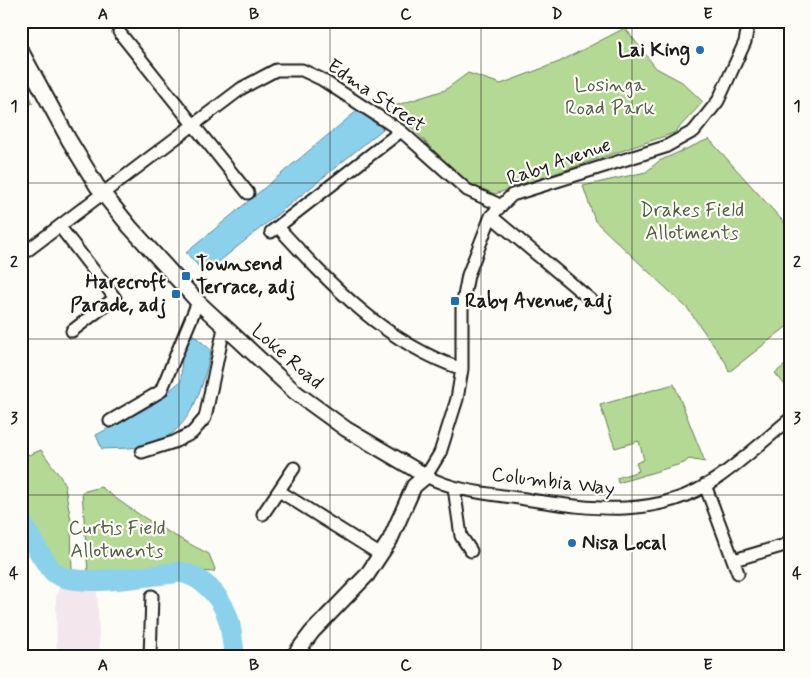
<svg xmlns="http://www.w3.org/2000/svg" width="811" height="678" font-family="Mynerve,sans-serif">
  <style>
    .built { fill: #f4e6ed }
    .green { fill: #b4d994; stroke: #687a58 }
    .water { fill: #8bd1ec; stroke: #5f8999 }
    .lines { fill: none; stroke-linecap: round; stroke-linejoin: round }
    .river { stroke: #8bd1ec; stroke-width: 21 }
    .minor-casing { stroke: #1c1c1c; stroke-width: 15 }
    .tertiary-casing { stroke: #1c1c1c; stroke-width: 18 }
    .minor { stroke: #fdfcf7; stroke-width: 11 }
    .tertiary { stroke: #fdfcf7; stroke-width: 14 }
    .grid { fill: none; stroke: #1c1c1c; stroke-width: 1; stroke-opacity: 0.55 }
    .poi-dot { fill: #1f6fb2; stroke: #fdfcf7; stroke-width: 2 }
    .labels { text-anchor: middle; dominant-baseline: central; stroke-width: 4.5; stroke-linejoin: round; paint-order: stroke }
    .poi-label { font-size: 20px; font-weight: bold; fill: #1c1c1c; stroke: #fdfcf7; text-anchor: start }
    .park-label { font-size: 20px; fill: #515e46; stroke: #fdfcf7 }
    .street-label { font-size: 20px; fill: #1c1c1c; stroke: #fdfcf7 }
    .neatline { fill: none; stroke: #1c1c1c; stroke-width: 2 }
    .grid-label { font-size: 16px; text-anchor: middle; font-weight: bold; fill: #1c1c1c }
  </style>
  <rect width="100%" height="100%" fill="#fdfcf7"/>
  <filter id="ink" filterUnits="userSpaceOnUse"><feTurbulence type="fractalNoise" baseFrequency=".02" numOctaves="2"/><feDisplacementMap in="SourceGraphic" scale="10" xChannelSelector="R" yChannelSelector="G"/><feConvolveMatrix kernelMatrix="1 2 1 2 8 2 1 2 1" color-interpolation-filters="sRGB"/></filter>
  <g filter="url(#ink)">
    <!-- built -->
    <path class="built" d="M60,585L77,590L97,589L100,657H57L56,597Z"/>
    <!-- green -->
    <path class="green" d="M625,28L656,68L682,82L703,102L674,133L495,194L466,183L391,107L445,90L468,73L501,84L559,62Z
      M21,77L33,103L21,109Z
      M709,139L790,229V324L729,372L726,363L688,309L595,221L583,186L646,172L659,161Z
      M790,361V391L775,373Z
      M674,384L705,462L689,459L684,463L618,483L617,478L639,471L636,463L644,460L639,441L615,448L600,405Z
      M21,448L29,455L41,450L64,482L71,520L72,572H57L21,503Z
      M101,487C135,514 170,534 209,554L215,569L214,572L172,569L88,572L82,492Z"/>
    <!-- water -->
    <path class="water" d="M358,110L383,129L205,273L186,253Z
      M191,333L211,350C203,388 190,437 145,446C132,449 116,448 102,449L96,435L151,406L181,381L182,352Z"/>
    <g class="lines">
      <!-- river -->
      <path class="river" d="M21,522C29,535 45,565 55,573C74,589 154,575 180,572C201,576 219,594 227,615C232,627 232,644 235,657"/>
      <defs>
        <path id="minor" d="M749,21L745,42L718,101L694,131L665,147L512,195L491,216L468,275L462,307V369L457,399L440,453L426,476C456,492 492,494 525,499C591,509 657,520 716,479C742,461 766,439 790,419
          M119,32L248,193
          M491,216L591,300
          M60,227L115,298L72,331
          M278,227C331,285 385,343 462,369
          M271,232L401,131
          M24,253L242,88L276,70H302L321,79L401,131L467,190L500,205
          M110,421L161,391L198,302
          M142,452L174,442L192,433L205,418L224,328
          M705,485L738,573
          M454,488L461,536L471,551
          M279,491L381,555
          M263,514L294,468
          M734,560L785,545L790,541
          M150,657L152,596"/>
        <path id="tertiary" d="M21,51L69,140L97,186L130,227L198,302L295,392L346,429L426,476L414,486L390,540L367,575L312,632L293,657"/>
      </defs>
      <!-- minor casing -->
      <use href="#minor" class="minor-casing"/>
      <!-- tertiary casing -->
      <use href="#tertiary" class="tertiary-casing"/>
      <!-- minor -->
      <use href="#minor" class="minor"/>
      <!-- tertiary -->
      <use href="#tertiary" class="tertiary"/>
    </g>
  </g>
  <!-- grid -->
  <path class="grid" d="M179,21V657M330,21V657M481,21V657M632,21V657M21,183H790M21,339H790M21,495H790"/>
  <!-- markers -->
  <g class="poi-dot">
    <circle cx="700" cy="50" r="5"/>
    <rect x="181" y="271" width="10" height="10" rx="2.5"/>
    <rect x="171" y="289" width="10" height="10" rx="2.5"/>
    <rect x="450" y="296" width="10" height="10" rx="2.5"/>
    <circle cx="572" cy="543" r="5"/>
  </g>
  <g class="labels">
    <!-- poi labels -->
    <g class="poi-label">
      <text x="690" y="50" text-anchor="end">Lai King</text>
      <text x="196" y="264">Townsend<tspan x="196" dy="23">Terrace, adj</tspan></text>
      <text x="166" y="282" text-anchor="end">Harecroft<tspan x="166" dy="23">Parade, adj</tspan></text>
      <text x="465" y="301">Raby Avenue, adj</text>
      <text x="582" y="543">Nisa Local</text>
    </g>
    <!-- park labels -->
    <g class="park-label">
      <text x="610" y="85">Losinga<tspan x="610" dy="23">Road Park</tspan></text>
      <text x="692" y="210">Drakes Field<tspan x="692" dy="23">Allotments</tspan></text>
      <text x="117" y="528">Curtis Field<tspan x="117" dy="23">Allotments</tspan></text>
    </g>
    <!-- street labels -->
    <g class="street-label">
      <text transform="translate(376 96) rotate(34)">Edma Street</text>
      <text transform="translate(559 162) rotate(-19)">Raby Avenue</text>
      <text transform="translate(287 357) rotate(41)">Loke Road</text>
      <text transform="translate(553 482) rotate(7)">Columbia Way</text>
    </g>
  </g>
  <!-- margin -->
  <rect width="811" height="678" fill="none" stroke="#fdfcf7" stroke-width="55"/>
  <rect x="28" y="28" width="756" height="622" class="neatline"/>
  <g class="grid-label">
    <text x="103" y="19">A</text>
    <text x="254" y="19">B</text>
    <text x="406" y="19">C</text>
    <text x="557" y="19">D</text>
    <text x="708" y="19">E</text>
    <text x="14" y="111">1</text>
    <text x="797" y="111">1</text>
    <text x="14" y="267">2</text>
    <text x="797" y="267">2</text>
    <text x="14" y="423">3</text>
    <text x="797" y="423">3</text>
    <text x="14" y="578">4</text>
    <text x="797" y="578">4</text>
    <text x="103" y="670">A</text>
    <text x="254" y="670">B</text>
    <text x="406" y="670">C</text>
    <text x="557" y="670">D</text>
    <text x="708" y="670">E</text>
  </g>
</svg>
